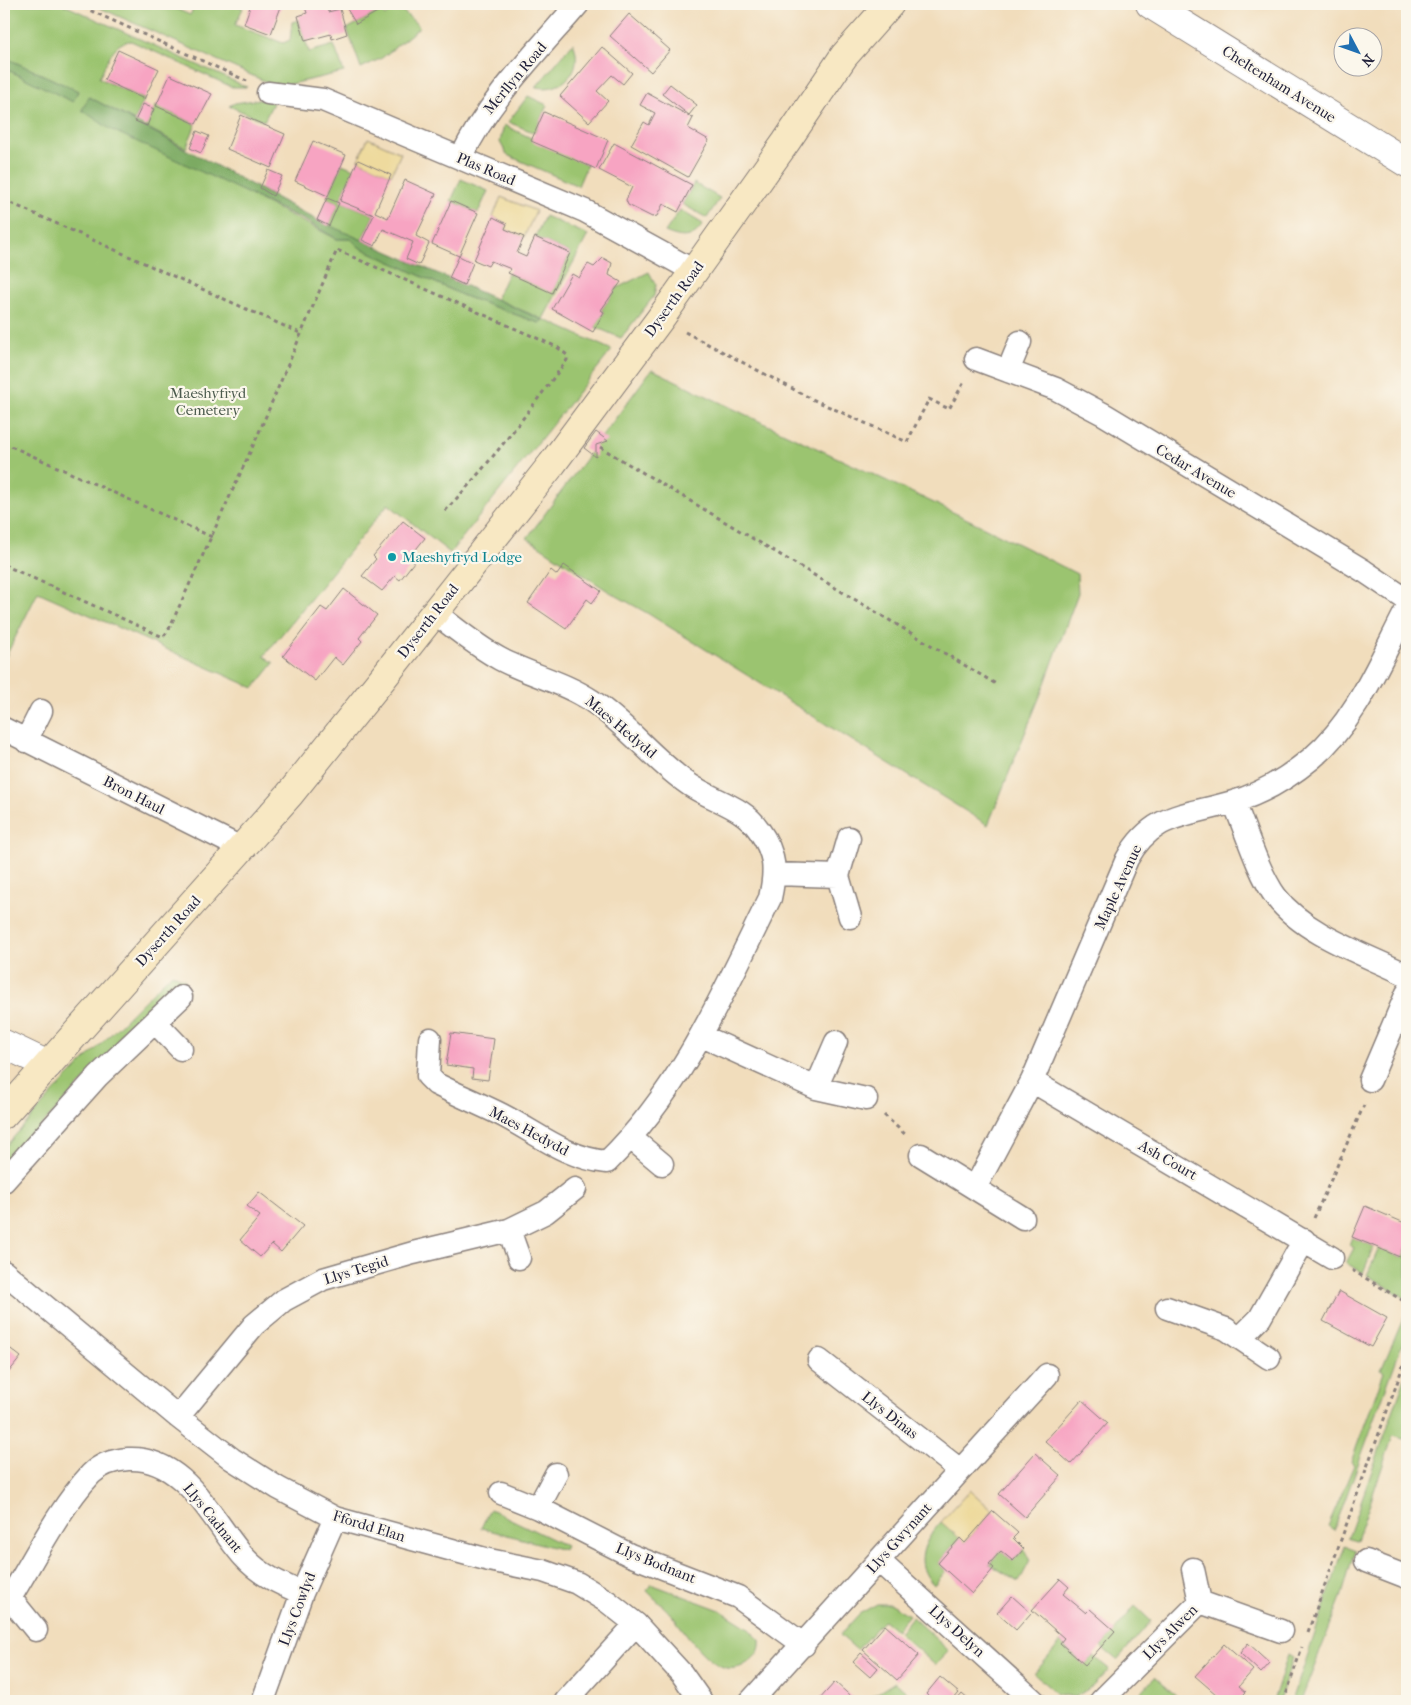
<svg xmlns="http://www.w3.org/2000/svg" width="1411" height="1705" font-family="'IM FELL French Canon',serif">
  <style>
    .green { fill: #9bc470; stroke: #5e7356 }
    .forest { fill: #7caa62; stroke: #4f664e }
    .sand { fill: #eeda9e; stroke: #887e6c }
    .building { fill: #f7a4c2 }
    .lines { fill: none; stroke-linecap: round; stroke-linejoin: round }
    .minor-casing { stroke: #8a807c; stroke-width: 25 }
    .tertiary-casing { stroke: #8a807c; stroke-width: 30 }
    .secondary-casing { stroke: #8a807c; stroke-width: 30 }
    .path { stroke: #8a807c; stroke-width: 3; stroke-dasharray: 4 4; stroke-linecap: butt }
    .minor { stroke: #fff; stroke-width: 22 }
    .tertiary { stroke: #fff; stroke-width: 28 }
    .secondary { stroke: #f8e8c3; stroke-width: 28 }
    .culture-dot { fill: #0f9aa8; stroke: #fbf7ec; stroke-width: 2 }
    .labels { text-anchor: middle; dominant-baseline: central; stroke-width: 4.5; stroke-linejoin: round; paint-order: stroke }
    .street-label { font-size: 15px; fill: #22223b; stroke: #fbf7ec }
    .park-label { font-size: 15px; fill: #4c5b4e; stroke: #fbf7ec }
    .culture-label { font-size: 15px; fill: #0d838f; stroke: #fbf7ec; text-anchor: start }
  </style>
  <rect width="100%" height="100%" fill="#fbf7ec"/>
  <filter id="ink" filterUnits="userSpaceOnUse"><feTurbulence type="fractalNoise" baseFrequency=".02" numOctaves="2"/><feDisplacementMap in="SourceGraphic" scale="10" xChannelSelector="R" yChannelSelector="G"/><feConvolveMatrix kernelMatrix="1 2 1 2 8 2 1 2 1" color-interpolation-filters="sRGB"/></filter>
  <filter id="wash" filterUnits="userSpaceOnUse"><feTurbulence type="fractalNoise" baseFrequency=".0096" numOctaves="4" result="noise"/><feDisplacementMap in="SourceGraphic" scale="20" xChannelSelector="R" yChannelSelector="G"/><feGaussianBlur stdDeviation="1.12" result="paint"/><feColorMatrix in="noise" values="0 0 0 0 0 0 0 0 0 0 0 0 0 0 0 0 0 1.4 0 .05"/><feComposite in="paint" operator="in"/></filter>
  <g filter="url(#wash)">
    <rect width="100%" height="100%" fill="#f1ddbc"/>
    <!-- green -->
    <path class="green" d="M4,4H62L247,87H232L131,41C112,42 107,63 99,78L144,99L135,121L89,97L83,110L337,239H351L359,247L464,296L539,323L542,319L496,299L508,273L552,292L570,253L535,237L545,216L588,235L543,319L612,350L450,553L388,504L264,656L274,663L254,688L38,592L4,660V68L73,101L78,91L4,57Z
      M91,4H173L172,7L190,15L196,4H233L243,8L235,25L283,43L290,40L292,22L299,20L309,52L334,45L344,72L287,85L271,84Z
      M396,5L420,27L382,58L361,68L347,29L381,10L385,16Z
      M573,43C585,69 563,93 536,87Z
      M528,96L547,105L535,133L508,122Z
      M260,99L273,103L264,121L229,106L235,103Z
      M156,106L196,124L186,148L146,127Z
      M504,125L587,165L578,186L507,155L500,142Z
      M342,164L354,169L340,201L374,215L362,240L329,226L339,203L327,198Z
      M461,179L488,191L478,213L451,201Z
      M694,183L720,198L707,218L682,204Z
      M680,210L703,224C693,240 682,239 665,232Z
      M649,272L656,285L654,296L621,338L595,327L604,312L601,310L617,288Z
      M652,369C793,440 938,501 1077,574L1078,593L1044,686L988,825L647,613L608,591L527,538Z
      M172,973L185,980L118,1045L4,1165V1148L64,1081Z
      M1352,1237L1374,1246L1363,1273L1346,1263L1354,1248L1349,1245Z
      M1407,1246V1299L1367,1275L1379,1248L1402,1258Z
      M1407,1310V1331L1334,1530L1328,1526L1354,1465L1351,1462L1384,1372L1381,1370Z
      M1407,1372V1440L1393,1436L1357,1540L1348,1538Z
      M490,1509L566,1546L564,1550L481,1528Z
      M941,1522L960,1538L938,1563L946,1571L934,1585C912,1563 924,1541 941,1522Z
      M1345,1545L1355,1550L1342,1595L1301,1701H1292Z
      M1024,1549L1030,1561L1019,1582L989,1564L1001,1551L1013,1561Z
      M651,1584L720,1610L747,1627L760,1640C761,1649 758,1654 751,1660C720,1688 691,1639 674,1618C666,1608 656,1600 647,1591Z
      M877,1604H891L909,1615L896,1630L884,1620L857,1650L840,1635L859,1614Z
      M1135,1606L1151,1621L1117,1660L1101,1647Z
      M912,1617L949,1651L935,1665L899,1633Z
      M1060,1643L1085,1665L1093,1656L1109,1669L1093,1686L1075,1697L1057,1694L1034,1674Z
      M1288,1655L1293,1658L1279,1701H1273Z
      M1155,1677L1181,1700L1180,1701H1133Z
      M895,1682L917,1701H865Z"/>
    <!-- forest -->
    <path class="forest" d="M4,57L78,91L73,102L4,68Z
      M89,97L317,220L543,320L539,323L464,296L359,247L351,239H337L304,220L110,129L82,110Z"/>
    <!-- sand -->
    <path class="sand" d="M368,138L401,153L391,175L358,160Z
      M501,197L536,211L524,237L505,229L507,224L493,217Z
      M970,1490L993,1511L965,1543L941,1522Z"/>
    <g id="blocks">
      <!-- building -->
      <path class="building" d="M251,4H282L271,34L244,24Z
        M304,4H326L328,12L340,9L347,34L332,39L331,34L305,41L298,16L307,13Z
        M344,4H375L379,11L356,24Z
        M629,14L670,50L651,72L610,36Z
        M602,47L632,73L623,84L612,75L597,91L608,101L589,122L560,96Z
        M118,50L159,69L144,99L104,80Z
        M170,75L212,94L196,124L156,106Z
        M670,84L697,105L689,115L662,94Z
        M647,93L693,118L688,128L709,140L688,177L631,145L644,122L649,125L655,113L640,105Z
        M143,104L154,109L147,126L135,121Z
        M544,112L608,140L596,169L531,141Z
        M241,115L285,134L271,168L227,149Z
        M197,131L209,136L201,153L190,148Z
        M313,141L346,155L328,196L295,181Z
        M614,143L692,185L678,212L663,204L657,216L652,217L628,205L626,200L632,187L599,170Z
        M358,160L391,175L375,212L388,218L405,180L436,194L416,236L429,243L419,265L406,259L413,242L383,229L375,246L362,240L374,215L340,201Z
        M268,170L282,176L273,196L260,188Z
        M327,198L339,203L329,226L317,220Z
        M451,201L478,213L459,256L432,244Z
        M493,217L507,224L505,229L524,237L517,253L526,257L535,237L570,253L552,293L508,273L511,269L491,261L488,266L474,260Z
        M459,256L473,263L464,285L449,278Z
        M603,258L612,263L609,275L621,282L601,310L604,312L593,332L552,309L572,274L579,278L588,264L594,267Z
        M596,432L608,441L596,445V457L584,448Z
        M403,521L425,538L409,558L414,562L400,580L395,576L382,591L362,576L376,559L373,556Z
        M564,565L601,591L592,603L587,599L566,629L528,603L551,570L557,575Z
        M344,589L377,615L359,638L362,641L343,665L334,657L315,681L283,656L321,607L327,611Z
        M451,1033L494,1039L488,1080L472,1078L473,1069L446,1065Z
        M259,1192L303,1226L281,1252L272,1244L260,1257L240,1240L260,1216L247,1206Z
        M1365,1206L1407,1224V1246L1402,1258L1352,1237Z
        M1339,1291L1387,1318L1371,1347L1323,1321Z
        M7,1346L21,1357L8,1373L4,1370V1350Z
        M1082,1400L1108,1423L1071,1464L1045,1441Z
        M1035,1453L1061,1476L1025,1517L999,1494Z
        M993,1511L1018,1533L1013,1538L1024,1549L1013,1561L1001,1551L989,1564L994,1568L972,1594L938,1563L960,1538L965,1543Z
        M1060,1579L1069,1587L1063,1594L1086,1613L1090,1609L1115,1631L1085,1665L1060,1643L1064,1638L1032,1610Z
        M1012,1596L1031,1613L1016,1630L997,1613Z
        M885,1625L919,1655L897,1680L863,1650Z
        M1248,1643L1270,1663L1261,1673L1240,1653Z
        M1224,1644L1253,1670L1239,1686L1246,1692L1237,1701H1232L1228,1698L1224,1701L1195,1676Z
        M861,1653L878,1668L870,1677L853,1662Z
        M940,1677L959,1693L952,1701H934L926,1694Z
        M835,1682L836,1683L856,1701H818Z
        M962,1694L970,1701H956Z"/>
    </g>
  </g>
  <g filter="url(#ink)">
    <use href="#blocks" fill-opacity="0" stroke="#8a807c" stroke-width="1"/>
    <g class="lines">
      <defs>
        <path id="minor" d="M268,93L323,100L585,211L694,271
          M461,158C489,99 536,53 578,4
          M976,359L1056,389L1105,415L1364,571L1407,600
          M1008,371L1020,342
          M4,729L241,848
          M26,741L41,711
          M1234,802C1245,829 1259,874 1276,897C1305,935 1365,954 1407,975
          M849,838L838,876L850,917
          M775,874L838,876
          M155,1022L181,1049
          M702,1036L816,1088L866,1099
          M430,1039L428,1076L436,1084C458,1095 480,1104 502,1115C537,1133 566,1158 607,1162C683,1088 724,991 770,898C776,871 776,854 759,830C743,806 714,801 690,785C655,762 628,725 592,701C564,682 530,675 500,659C476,646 456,629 435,613
          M1370,1080L1407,993
          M1032,1081L1332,1258
          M816,1088L836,1042
          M631,1138L662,1164
          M921,1155L1023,1218
          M4,1181L98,1076L181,997
          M975,1188L1032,1081L1127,859C1153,812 1187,816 1233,802C1261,794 1289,777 1312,758C1357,720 1380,660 1407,609
          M509,1230L519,1258
          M4,1272L178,1417L232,1459L278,1488L335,1518L489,1560L543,1571L577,1583L608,1602L636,1624L682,1674L701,1701
          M1167,1308L1226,1329L1269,1358
          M1241,1337L1260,1318L1304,1240
          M819,1360L960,1470
          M178,1417L254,1325L284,1300L323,1279L413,1253L509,1230L546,1212L575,1189
          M501,1493L538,1508L630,1555L738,1597L804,1645
          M538,1508L556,1474
          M879,1561L1034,1701
          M1366,1561L1407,1577
          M1193,1569L1200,1602
          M4,1598H10L36,1630
          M10,1598C34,1559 60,1507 91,1474C101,1464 114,1460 128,1459C185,1456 212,1521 244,1557C260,1575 281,1584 302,1593
          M263,1701L302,1593L335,1518
          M566,1701L636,1624
          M751,1701L1047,1375
          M1101,1701L1200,1602L1281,1631"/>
        <path id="tertiary" d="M1150,4L1407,163
          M4,1044L48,1065"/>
        <path id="secondary" d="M4,1114L289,795L382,679L552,464L660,319L786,142L844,56L890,4"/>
      </defs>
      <!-- minor casing -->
      <use href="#minor" class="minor-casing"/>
      <!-- tertiary casing -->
      <use href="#tertiary" class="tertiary-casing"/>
      <!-- secondary casing -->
      <use href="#secondary" class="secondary-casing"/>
      <!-- path -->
      <path class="path" d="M76,4L247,81
        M4,200L302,334
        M685,332L812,399L907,442L929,399L949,409L964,382
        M4,443L212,537
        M600,447L996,684
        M4,565L163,637L168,631L257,437L337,250L557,347L567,355V360C528,412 489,465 444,512
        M884,1115L907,1136
        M1314,1218L1364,1105
        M1352,1270L1407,1303
        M1308,1632L1407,1355
        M1284,1701L1302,1647"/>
      <!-- minor -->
      <use href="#minor" class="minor"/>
      <!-- tertiary -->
      <use href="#tertiary" class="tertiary"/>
      <!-- secondary -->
      <use href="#secondary" class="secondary"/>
    </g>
  </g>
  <!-- markers -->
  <circle class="culture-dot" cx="392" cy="557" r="5"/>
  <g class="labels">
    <!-- street labels -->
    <g class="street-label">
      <text transform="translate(515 78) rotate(-50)">Merllyn Road</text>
      <text transform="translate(1279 84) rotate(32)">Cheltenham Avenue</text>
      <text transform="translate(486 169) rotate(23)">Plas Road</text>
      <text transform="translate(674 299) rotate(-54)">Dyserth Road</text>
      <text transform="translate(1196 471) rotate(31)">Cedar Avenue</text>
      <text transform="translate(428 621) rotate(-52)">Dyserth Road</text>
      <text transform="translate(621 727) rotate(40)">Maes Hedydd</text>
      <text transform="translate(134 795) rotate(27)">Bron Haul</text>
      <text transform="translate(1118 887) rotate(-65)">Maple Avenue</text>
      <text transform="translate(168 931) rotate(-48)">Dyserth Road</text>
      <text transform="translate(529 1131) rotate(28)">Maes Hedydd</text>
      <text transform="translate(1168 1160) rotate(30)">Ash Court</text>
      <text transform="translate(356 1270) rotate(-17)">Llys Tegid</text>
      <text transform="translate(890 1415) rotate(38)">Llys Dinas</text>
      <text transform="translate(213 1518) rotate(51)">Llys Cadnant</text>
      <text transform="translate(369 1526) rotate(17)">Ffordd Elan</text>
      <text transform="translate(899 1538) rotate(-48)">Llys Gwynant</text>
      <text transform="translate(656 1563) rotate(22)">Llys Bodnant</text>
      <text transform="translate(297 1609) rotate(-69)">Llys Cowlyd</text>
      <text transform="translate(957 1631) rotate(42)">Llys Delyn</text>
      <text transform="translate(1170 1632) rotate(-45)">Llys Alwen</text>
    </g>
    <!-- park labels -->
    <g class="park-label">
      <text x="208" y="393">Maeshyfryd<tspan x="208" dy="17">Cemetery</tspan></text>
    </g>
    <!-- culture labels -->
    <g class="culture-label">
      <text x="402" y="557">Maeshyfryd Lodge</text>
    </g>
  </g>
  <!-- margin -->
  <rect width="1411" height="1705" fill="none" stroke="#fbf7ec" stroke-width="20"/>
  <!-- north arrow -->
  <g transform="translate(1358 52) rotate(131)"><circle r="24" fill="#fbf7ec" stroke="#a4a2a5"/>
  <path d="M0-4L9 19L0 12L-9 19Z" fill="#1f6fb2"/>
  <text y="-8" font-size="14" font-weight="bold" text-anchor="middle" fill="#22223b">N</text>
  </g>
</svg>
